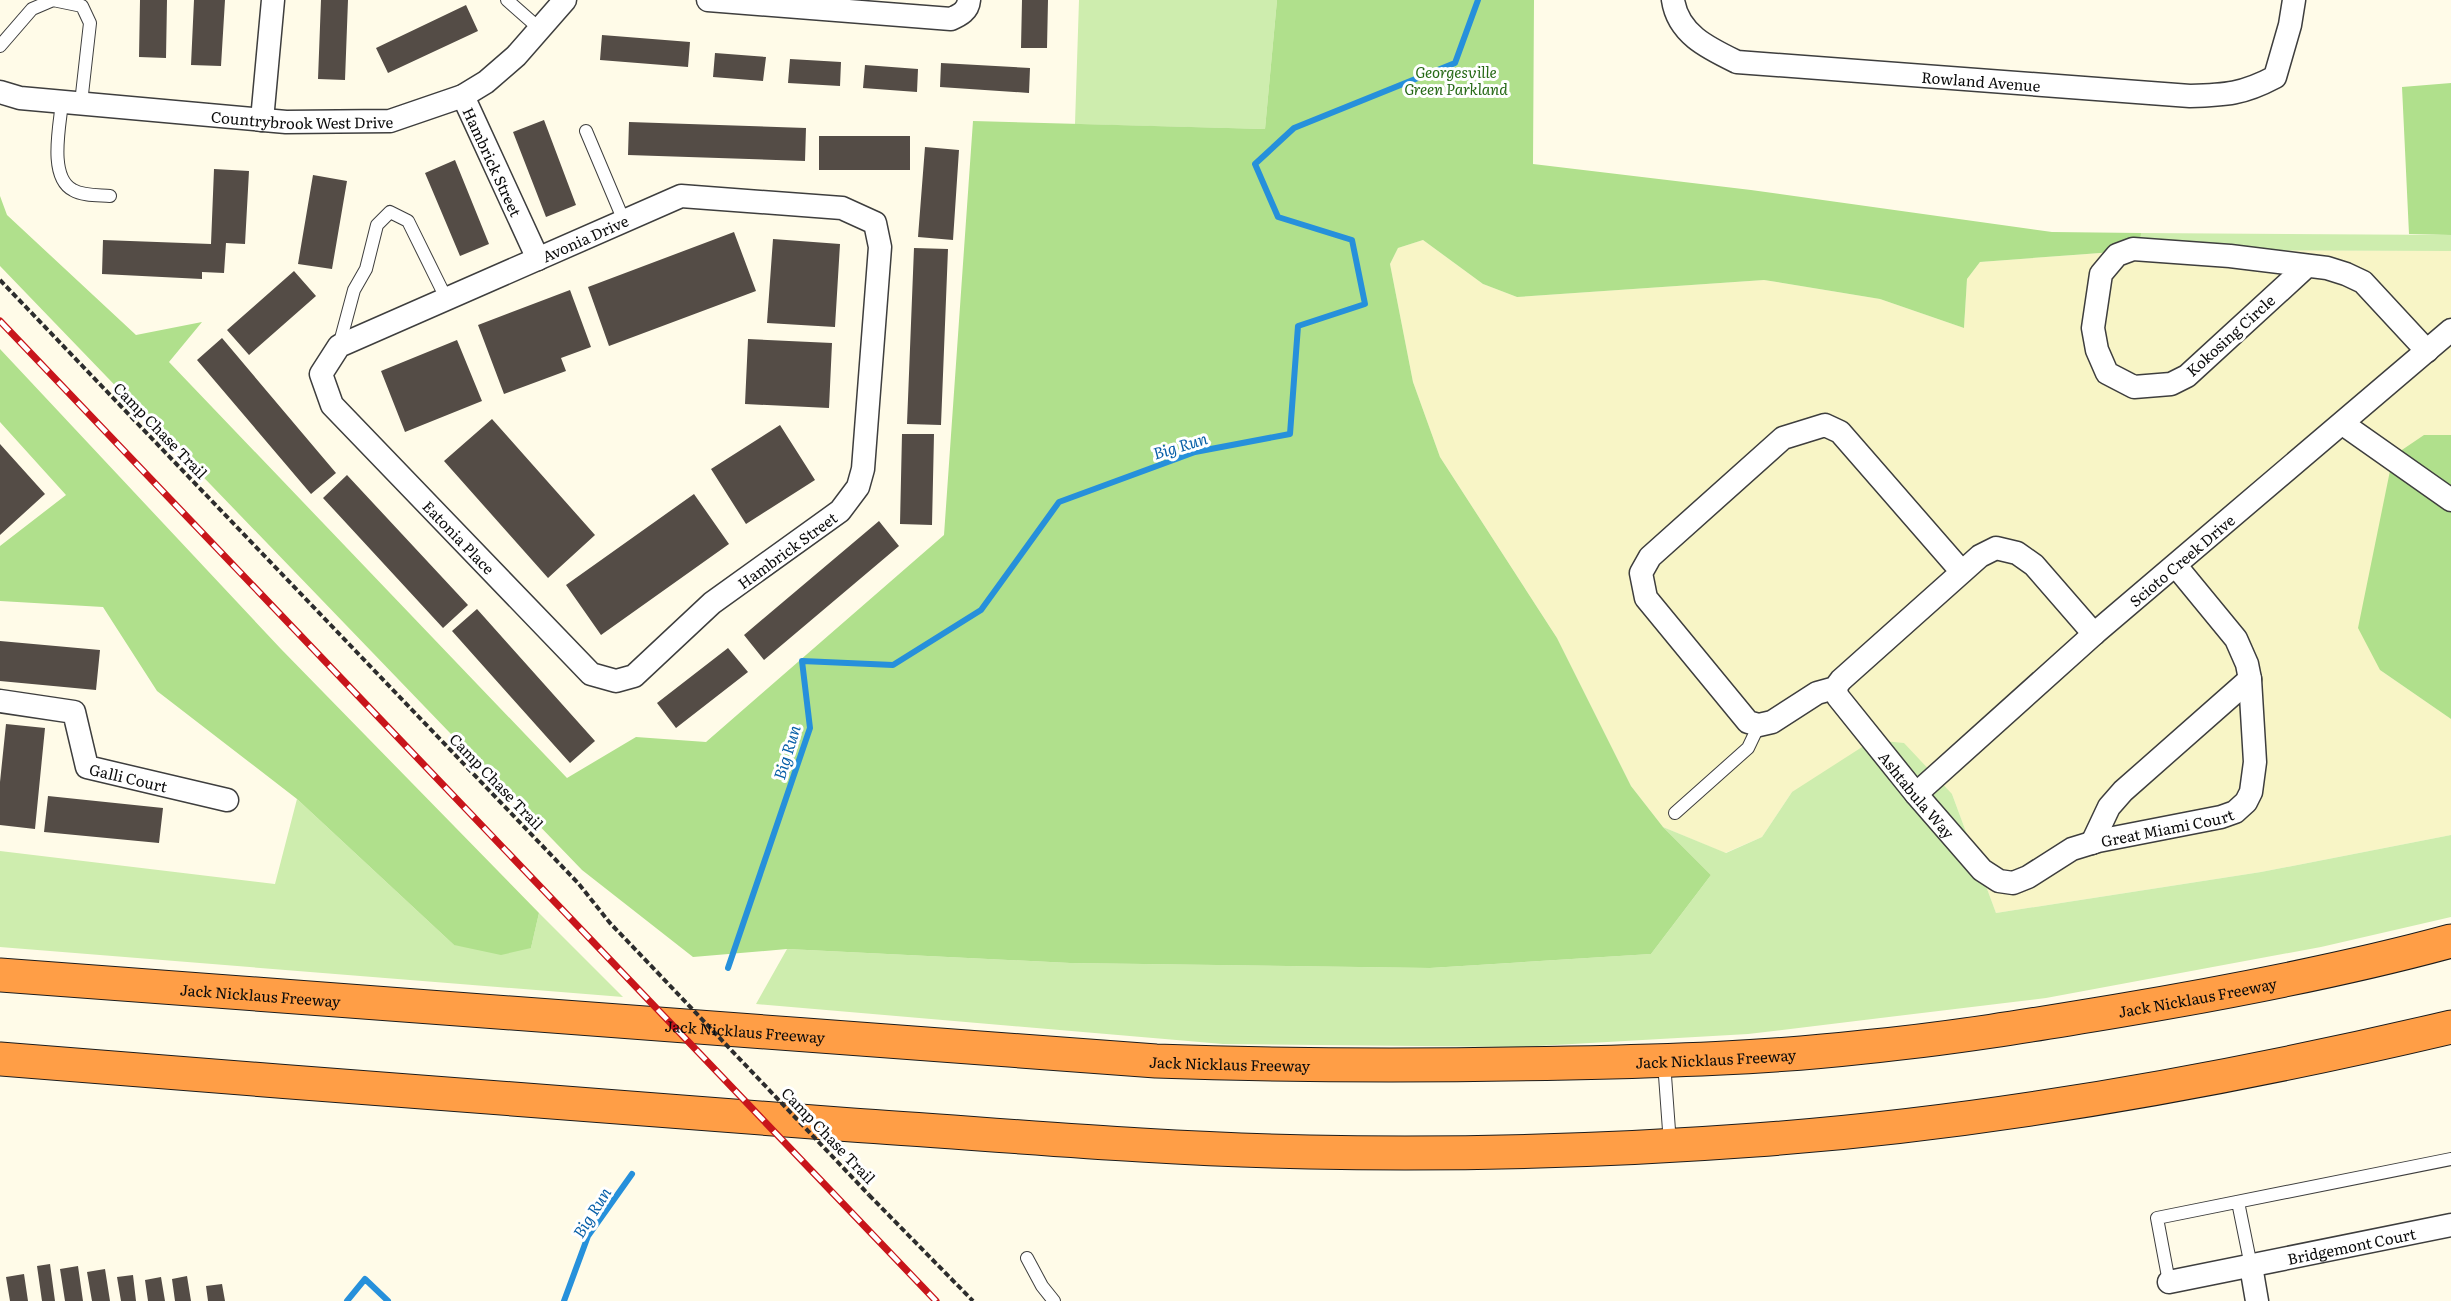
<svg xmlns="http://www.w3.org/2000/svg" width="2451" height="1301" font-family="Literata,serif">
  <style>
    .farmland { fill: #f8f5c6 }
    .green { fill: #ceedae }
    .forest { fill: #b0e08c }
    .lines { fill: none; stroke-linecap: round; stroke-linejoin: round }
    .stream { stroke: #2690db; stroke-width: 6 }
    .building { fill: #544c46 }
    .service-casing { stroke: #3e3e3e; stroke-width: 14 }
    .minor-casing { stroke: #3e3e3e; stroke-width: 25 }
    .motorway-casing { stroke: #1c1c1c; stroke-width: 35 }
    .path { stroke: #2d2d2d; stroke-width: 4; stroke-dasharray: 6 3; stroke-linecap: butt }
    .service { stroke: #fff; stroke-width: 12 }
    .minor { stroke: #fff; stroke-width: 22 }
    .motorway { stroke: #ff9e46; stroke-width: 33 }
    .rail-casing { stroke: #c8151b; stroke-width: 7 }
    .rail { stroke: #fff; stroke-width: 4.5; stroke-dasharray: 14; stroke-linecap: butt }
    .path-bridge { stroke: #2d2d2d; stroke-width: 4; stroke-dasharray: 6 3; stroke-linecap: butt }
    .labels { text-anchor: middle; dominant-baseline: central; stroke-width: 6; stroke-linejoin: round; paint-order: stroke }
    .park-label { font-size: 15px; font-style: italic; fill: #256815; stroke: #fff }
    .street-label { font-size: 15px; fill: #0b0b0b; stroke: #fff }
    .water-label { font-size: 16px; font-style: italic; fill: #0960a8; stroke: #fff }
  </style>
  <rect width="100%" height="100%" fill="#fffbe8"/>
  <!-- farmland -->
  <path class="farmland" d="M1423,240L1483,284L1517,297L1764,280L1880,299L1964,328L1967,279L1980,262L2140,250L2451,251V435H2424L2380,670L2451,719V835L2261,872L1996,913L1952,794L1792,792L1762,837L1725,853L1663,827L1631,786L1557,638L1440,457L1413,382L1390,264L1398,248Z"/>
  <!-- green -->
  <path class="green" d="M1079,0H1277L1265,129L1075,124Z
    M2141,233L2451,235V251L2140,250Z
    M1873,740L1904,743L1952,794L1996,913L2261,872L2451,835V917L2321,947L2046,998L1748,1034L1520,1047L1223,1044L756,1004L787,949L1070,963L1430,968L1651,954L1711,875L1663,827L1726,853L1762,837L1792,792Z
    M297,799L454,945L531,948L539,913L623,997L0,947V851L275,884Z"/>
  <!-- forest -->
  <path class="forest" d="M1277,0H1534L1533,164L1751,190L2052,232L2141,233L2140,250L1980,262L1967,279L1964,328L1880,299L1764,280L1517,297L1483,284L1423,240L1398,248L1390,264L1413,382L1440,457L1557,638L1631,786L1663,827L1711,875L1651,954L1430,968L1070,963L787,949L693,957L582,870L0,266V196L7,215L136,335L202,322L169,362L567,778L636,737L706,742L944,535L973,121L1265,129Z
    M2451,83V235L2409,234L2402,87Z
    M0,349L281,649L539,913L531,948L501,955L454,945L297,799L157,691L103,607L0,601V546L66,495L0,422Z
    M2424,435H2451V719L2380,670L2358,628L2393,456Z"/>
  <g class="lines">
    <!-- stream -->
    <path class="stream" d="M728,968L810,728L802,661L893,665L981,610L1059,502L1195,452L1290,434L1298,326L1365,304L1352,240L1278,217L1255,164L1294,128L1455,63L1478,0
      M347,1301L365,1279L388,1301
      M564,1301L588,1236L632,1174"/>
  </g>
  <!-- building -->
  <path class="building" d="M140,0H167L166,58L139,57Z
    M194,0H225L221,66L191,65Z
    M321,0H348L345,80L318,79Z
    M1022,0H1048L1047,48H1021Z
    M466,5L478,31L388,73L376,48Z
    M602,35L690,42L688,67L600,60Z
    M715,53L766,57L763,81L713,77Z
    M790,59L841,62L840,86L788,83Z
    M941,63L1030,68L1029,93L940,87Z
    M865,65L918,69L917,92L863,88Z
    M544,120L576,205L546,217L513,132Z
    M629,122L806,128L805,161L628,155Z
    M819,136H910V170H819Z
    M925,147L959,150L953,240L918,237Z
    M455,160L489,244L460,256L425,173Z
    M214,169L249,171L245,244L226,243L224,273L202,272V279L102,274L103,240L211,244Z
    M313,175L347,181L332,269L298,264Z
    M734,232L756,291L609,346L588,287Z
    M773,239L840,244L835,327L767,323Z
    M914,248L948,249L941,425L907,424Z
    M294,271L316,296L249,355L227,330Z
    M570,290L591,347L561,358L566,371L504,394L478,325Z
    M222,338L336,473L311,494L197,360Z
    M748,339L832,343L829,408L745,404Z
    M457,340L482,401L405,432L381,371Z
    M492,419L595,535L548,578L444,461Z
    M780,425L815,480L746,524L711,469Z
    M902,434H934L932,525L900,524Z
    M0,444L45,494L0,535Z
    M347,475L468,605L443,628L323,498Z
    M694,494L729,544L601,635L566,585Z
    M879,521L899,546L764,660L744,635Z
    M477,609L595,741L570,763L452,631Z
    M0,641L100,650L96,690L0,681Z
    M728,648L748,672L676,728L657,703Z
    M6,724L45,728L35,829L0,825V782Z
    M48,796L163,808L159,843L44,832Z
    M50,1264L55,1301H42L37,1266Z
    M78,1266L83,1301H65L60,1269Z
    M105,1269L110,1301H92L87,1272Z
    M24,1274L28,1301H10L6,1277Z
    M133,1275L136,1301H121L117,1277Z
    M187,1276L191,1301H175L172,1279Z
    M161,1277L165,1301H148L145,1280Z
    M222,1284L225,1301H208L206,1286Z"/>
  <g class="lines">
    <defs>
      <path id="service" d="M507,0L541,30
        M0,46L32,9L53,0L82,6L90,23L81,103
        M62,102C60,125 48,177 73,190C83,196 99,195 110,196
        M586,131L624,221
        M339,346L354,290L366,269L377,225L390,212L408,221L447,300
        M1675,813L1748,748L1759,725
        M1664,1062L1670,1144
        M2238,1202L2251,1266
        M1027,1258L1042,1286L1054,1301
        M2169,1282L2157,1218L2451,1159"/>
      <g id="minor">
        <path d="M708,0L951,19C960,15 968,11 969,0"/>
        <path id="s1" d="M1673,0C1678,34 1708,48 1737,62L2190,96C2226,95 2243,94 2275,77L2290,25L2294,0"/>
        <path id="s2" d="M0,92L20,98L286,122L390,121L463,96L486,82L516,56L565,0"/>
        <path id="s3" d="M463,96L538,259"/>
        <path d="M262,120L273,0"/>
        <path d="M681,196L842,208L875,223L880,247L863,469L858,487L840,511L712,603L634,676L616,681L591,674L332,405L321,374L339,346Z"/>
        <path d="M2307,266L2187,376L2171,384L2134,387L2107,373L2097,350L2093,328L2101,274L2117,255L2133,249L2230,256L2327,268L2346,274L2363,282L2427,351"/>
        <path d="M2343,424L2451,500"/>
        <path d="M1962,572L1840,432L1825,425L1783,438L1650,557L1641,573L1646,598L1748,722L1759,725L1772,722L1817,693L1835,688L1841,680L1980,556L1996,548L2017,553L2034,565L2094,634"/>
        <path id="s4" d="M1835,688L1838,697L1916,794L1982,870L1999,881L2013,883L2028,877L2072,849L2098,841L2221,817L2235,812L2246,802L2251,792L2255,762L2250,679L2247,664L2236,639L2176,566"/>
        <path id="s5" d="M0,701L74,712L87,767L227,800"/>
        <path id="s6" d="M1916,794L2094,634L2451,330"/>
        <path d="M2092,843L2109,807L2123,791L2250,679"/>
        <path d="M2251,1266L2257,1301"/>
        <path id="s7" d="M2169,1282L2451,1225"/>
      </g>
      <g id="motorway">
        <path id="s8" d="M0,975L1156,1061C1294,1066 1431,1066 1569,1063C1667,1061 1766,1058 1864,1047C1949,1039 2033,1025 2117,1011C2230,992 2341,971 2451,941"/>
        <path d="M0,1059C284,1081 568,1105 852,1125C1004,1135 1157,1149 1309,1152C1458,1155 1607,1151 1755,1140C1990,1123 2222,1081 2451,1027"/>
      </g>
    </defs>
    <!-- service casing -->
    <use href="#service" class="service-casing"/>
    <!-- minor casing -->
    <use href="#minor" class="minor-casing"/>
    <!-- motorway casing -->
    <use href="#motorway" class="motorway-casing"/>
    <!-- path -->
    <path class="path" d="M0,280L578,883L610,923L657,972
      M869,1195L973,1301"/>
    <!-- service -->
    <use href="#service" class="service"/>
    <!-- minor -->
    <use href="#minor" class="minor"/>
    <!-- motorway -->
    <use href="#motorway" class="motorway"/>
    <defs>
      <path id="rail" d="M0,321L936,1301"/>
    </defs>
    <!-- rail casing -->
    <use href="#rail" class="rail-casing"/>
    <!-- rail -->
    <use href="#rail" class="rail"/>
    <!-- path-bridge -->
    <path class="path-bridge" d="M657,972L869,1195"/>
  </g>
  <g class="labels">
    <!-- park labels -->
    <g class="park-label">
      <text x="1456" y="71">Georgesville<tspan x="1456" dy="17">Green Parkland</tspan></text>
    </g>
    <!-- street labels -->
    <g class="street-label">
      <text stroke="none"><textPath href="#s1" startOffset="338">Rowland Avenue</textPath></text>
      <text stroke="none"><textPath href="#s2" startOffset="304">Countrybrook West Drive</textPath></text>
      <text stroke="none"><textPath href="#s3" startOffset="72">Hambrick Street</textPath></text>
      <text transform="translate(585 238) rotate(-24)">Avonia Drive</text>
      <text transform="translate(2230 335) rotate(-42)">Kokosing Circle</text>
      <text transform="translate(161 430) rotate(46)">Camp Chase Trail</text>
      <text transform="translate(459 537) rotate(46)">Eatonia Place</text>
      <text transform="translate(787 550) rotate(-36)">Hambrick Street</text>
      <text stroke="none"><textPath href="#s6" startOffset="354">Scioto Creek Drive</textPath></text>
      <text stroke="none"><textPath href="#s5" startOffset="174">Galli Court</textPath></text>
      <text transform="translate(497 781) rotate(46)">Camp Chase Trail</text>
      <text stroke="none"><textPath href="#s4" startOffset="135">Ashtabula Way</textPath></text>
      <text stroke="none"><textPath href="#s4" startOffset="435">Great Miami Court</textPath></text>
      <text stroke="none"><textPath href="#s8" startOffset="261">Jack Nicklaus Freeway</textPath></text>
      <text stroke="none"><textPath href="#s8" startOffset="2205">Jack Nicklaus Freeway</textPath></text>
      <text stroke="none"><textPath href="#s8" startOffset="747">Jack Nicklaus Freeway</textPath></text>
      <text stroke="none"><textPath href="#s8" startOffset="1719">Jack Nicklaus Freeway</textPath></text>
      <text stroke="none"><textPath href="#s8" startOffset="1233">Jack Nicklaus Freeway</textPath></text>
      <text transform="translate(829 1135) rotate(46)">Camp Chase Trail</text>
      <text stroke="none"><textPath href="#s7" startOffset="186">Bridgemont Court</textPath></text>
    </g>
    <!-- water labels -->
    <g class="water-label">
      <text transform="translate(1180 445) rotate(-17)">Big Run</text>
      <text transform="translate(786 752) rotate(-73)">Big Run</text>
      <text transform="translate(591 1212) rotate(-58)">Big Run</text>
    </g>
  </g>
</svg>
